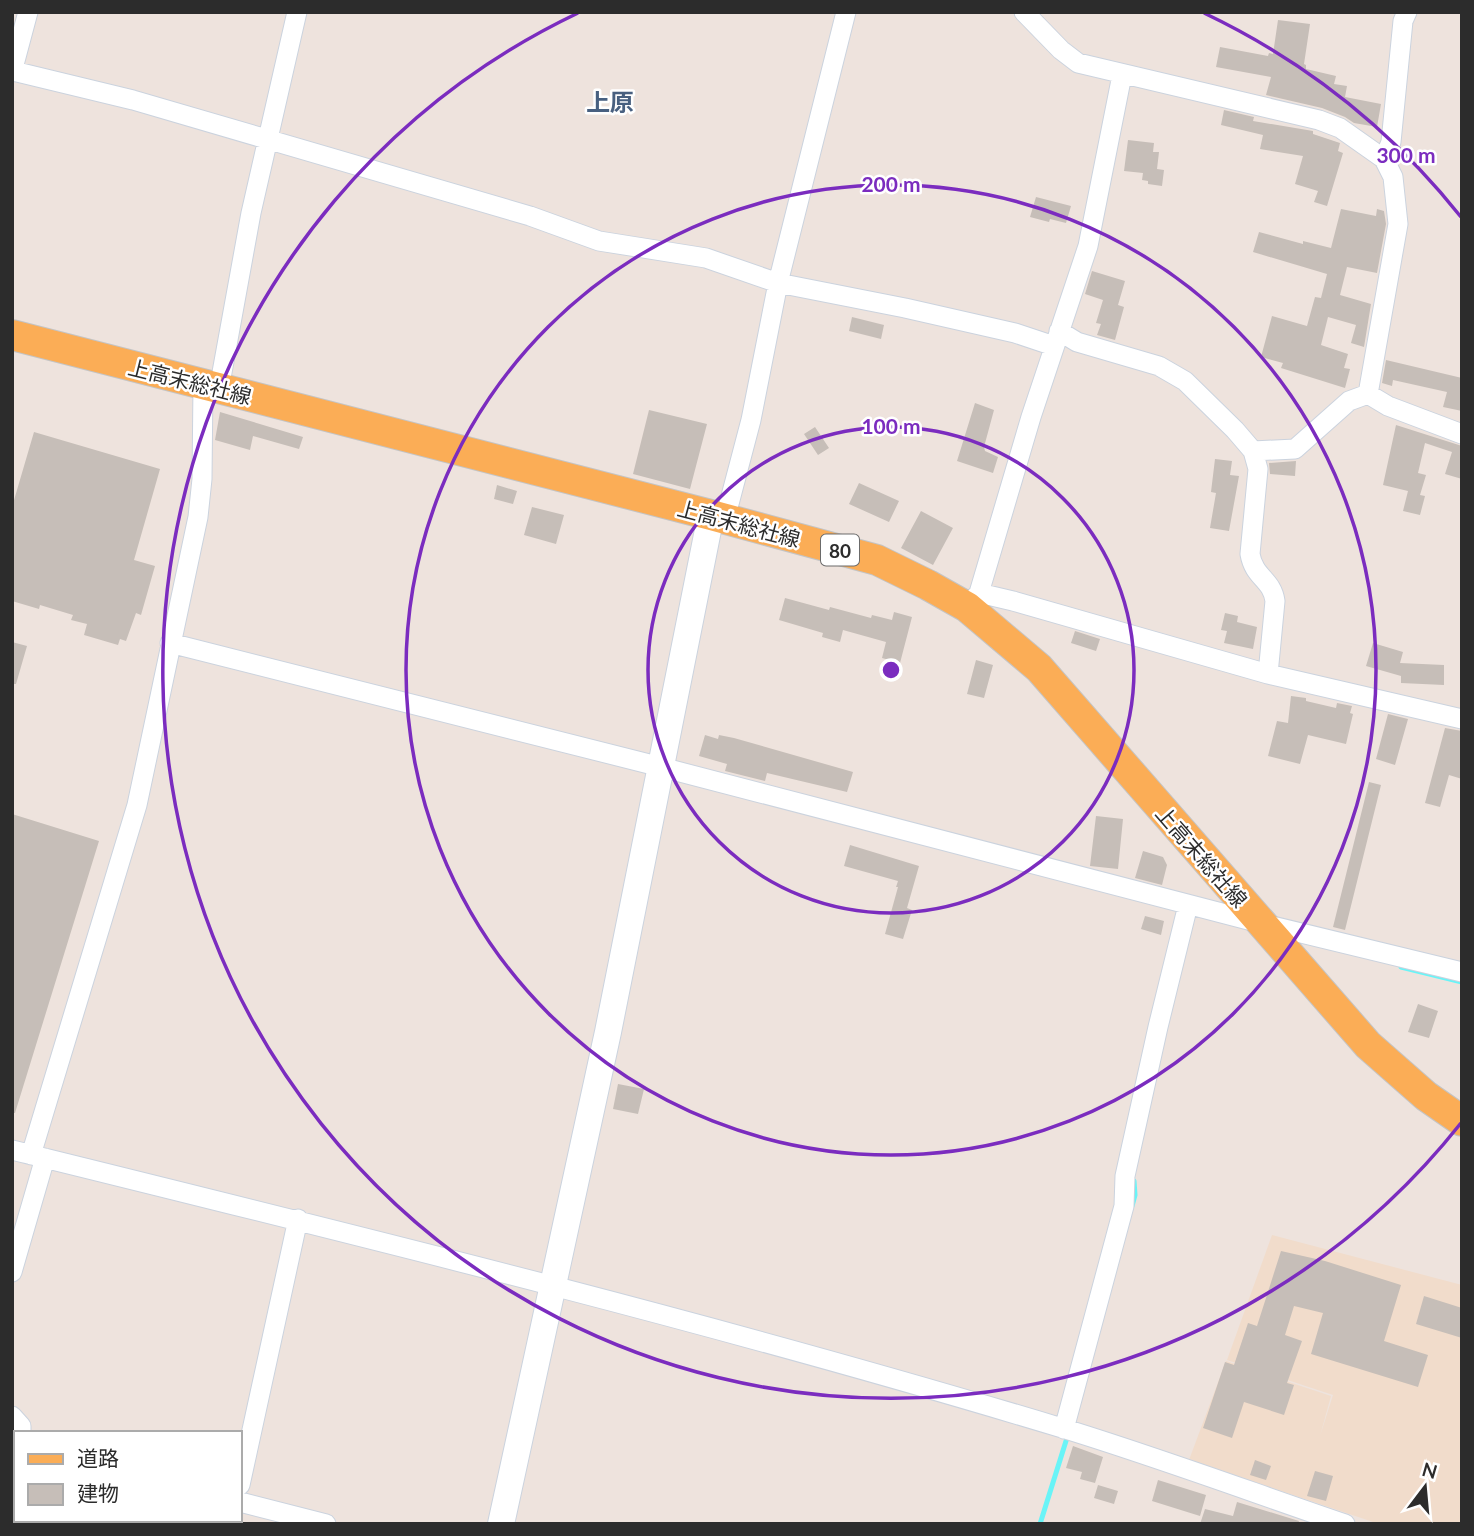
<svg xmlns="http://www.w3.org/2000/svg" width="1474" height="1536" font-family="Lato,'Noto Sans JP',sans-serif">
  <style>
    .education { fill: #f1dccb }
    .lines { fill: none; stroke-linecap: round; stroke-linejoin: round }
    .stream { stroke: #69f4f7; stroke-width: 5 }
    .building { fill: #c6beb8 }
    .street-casing { stroke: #cbd3de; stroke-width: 21 }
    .secondary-casing { stroke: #cbd3de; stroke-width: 28 }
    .primary-casing { stroke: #c4c4c4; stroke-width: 32 }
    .street { stroke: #fff; stroke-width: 19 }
    .secondary { stroke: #fff; stroke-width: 26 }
    .primary { stroke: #fbad56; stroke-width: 30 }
    .ring { fill: none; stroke: #7b2cbf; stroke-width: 3.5 }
    .labels { text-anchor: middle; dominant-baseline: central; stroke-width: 5; stroke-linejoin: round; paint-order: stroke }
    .shield { fill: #fff; stroke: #6b6b6b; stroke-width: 2 }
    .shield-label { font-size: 19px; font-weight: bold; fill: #2c2c2c }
    .street-label { font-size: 21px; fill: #2c2c2c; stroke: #fff }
    .quarter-label { font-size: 24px; font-weight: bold; fill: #486080; stroke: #fff }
    .centre { fill: #7b2cbf; stroke: #fff; stroke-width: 3.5 }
    .ring-label { font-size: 21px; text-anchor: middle; font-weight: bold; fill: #7b2cbf; stroke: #fff; stroke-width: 5; stroke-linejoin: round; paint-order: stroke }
  </style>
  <rect width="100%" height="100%" fill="#eee3dd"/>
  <!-- education -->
  <path class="education" d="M1272,1235L1462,1285V1524H1379L1189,1460L1226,1361L1331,1396L1320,1436L1333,1395L1227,1360Z"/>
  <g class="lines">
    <!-- stream -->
    <path class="stream" d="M1401,967L1462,982
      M1132,1206L1135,1195L1134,1181
      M1040,1524L1066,1441"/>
  </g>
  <!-- building -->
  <path class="building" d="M1278,20L1310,24L1304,64L1306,65V69L1336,76L1334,84L1347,86L1345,97L1381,104L1377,127L1354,123L1345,117L1322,108L1266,95L1271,77L1216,67L1220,47L1268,56L1269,53L1273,54Z
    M1224,110L1254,117L1253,121L1313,131V134L1340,143L1338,151L1343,153L1327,206L1314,202L1318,191L1295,184L1303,156L1260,149L1263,135L1221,125Z
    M1128,140L1154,143L1153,152H1159L1157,169L1164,170L1162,186L1148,184V181L1142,180L1143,173L1124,171Z
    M1036,197L1071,206L1066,223L1050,219L1049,222L1030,217Z
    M1341,209L1376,216L1377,209L1384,211L1386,224L1377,273L1347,267L1340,295L1371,304L1364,347L1351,343L1356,325L1328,317L1321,345L1348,354L1344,368L1350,369L1345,388L1281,368L1283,363L1261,357L1272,316L1307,326L1315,297L1321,298L1327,274L1253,252L1259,232L1303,244V241L1331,248Z
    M1092,271L1125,281L1118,305L1124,307L1115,340L1097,335L1101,324L1096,323L1103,300L1085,294Z
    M852,317L884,325L881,339L849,331Z
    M1386,360L1462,378V411L1443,407L1447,392L1393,380L1392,386L1382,383Z
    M975,403L994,410L984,447L985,451L998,457L993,473L957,461Z
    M649,410L707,424L690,489L633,474Z
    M220,412L303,437L299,449L253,436L250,450L215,440Z
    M1396,425L1462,446V479L1445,474L1452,452L1425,443L1418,473L1426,475L1420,495L1425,496L1420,515L1403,511L1408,491L1383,485Z
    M815,427L829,448L818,455L804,434Z
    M34,432L160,469L134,560L155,566L141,615L136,613L126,641L120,639L118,645L84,635L87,624L71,620L73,615L40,605L39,609L12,601V507Z
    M1215,459L1232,461L1230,475L1239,476L1229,531L1210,528L1216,493L1211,492Z
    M1296,461L1295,476L1270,474L1269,463Z
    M859,483L899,501L889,522L849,504Z
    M497,485L517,491L513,504L494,499Z
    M532,507L564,515L556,544L524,535Z
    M921,511L953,528L933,565L901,548Z
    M785,598L829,610L830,607L871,618L872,615L892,620L894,612L912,617L900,663L882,658L886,642L843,630L840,642L822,637L823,633L779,620Z
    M1225,613L1238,616L1237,622L1257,627L1253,649L1224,643L1227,631L1221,630Z
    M1075,631L1100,639L1096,651L1071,643Z
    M12,642L27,646L16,684H12Z
    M1373,643L1403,652L1400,663L1444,665V685L1401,683V676L1366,666Z
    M976,660L993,665L984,698L967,694Z
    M1291,696L1306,698V701L1336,708L1337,703L1352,706L1350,713L1353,714L1346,744L1308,735L1300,764L1268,756L1277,721L1288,723Z
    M1388,714L1408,719L1395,765L1376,759Z
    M1445,728L1462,731V779L1449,775L1440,807L1425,803Z
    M705,735L718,739L719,735L734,738L853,772L847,792L767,773L765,781L725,771L727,764L699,756Z
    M1369,782L1381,785L1345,930L1333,927Z
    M12,814L99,841L15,1113H12Z
    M1096,816L1123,819L1118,869L1090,866Z
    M850,845L919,866L907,908L912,910L903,939L885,934L898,887H896L898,881L844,866Z
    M1143,851L1163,857L1167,865L1162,885L1135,878Z
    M1145,916L1164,921L1161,935L1141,929Z
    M1418,1004L1438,1011L1429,1038L1408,1032Z
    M618,1084L644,1089L638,1114L613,1109Z
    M1281,1251L1325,1261L1401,1285L1384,1341L1428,1355L1418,1387L1311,1354L1323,1313L1294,1306L1285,1335L1302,1341L1287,1383L1294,1385L1284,1415L1244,1402L1232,1438L1203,1428L1225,1362L1234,1365L1248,1323L1257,1326Z
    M1424,1296L1462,1308V1338L1416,1324Z
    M1073,1446L1103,1457L1095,1483L1080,1479L1082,1472L1066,1468Z
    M1255,1460L1271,1466L1266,1480L1250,1475Z
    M1315,1471L1333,1476L1326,1501L1307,1496Z
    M1158,1480L1206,1495L1200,1516L1152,1501Z
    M1098,1485L1118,1491L1114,1504L1094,1498Z
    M1237,1502L1299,1521L1298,1524H1200L1205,1509L1233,1516Z"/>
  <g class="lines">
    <defs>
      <path id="street" d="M1024,12L1061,50L1078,63L1319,120L1340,128L1384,159L1393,177L1398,224L1368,394L1388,406L1462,434
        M13,71L133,100L530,216L599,241L706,258L778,283L905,308L1015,333L1054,346
        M12,72L28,12
        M1384,159L1391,142L1403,21L1407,12
        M1059,331L1077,342L1159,366L1185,381L1235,430L1253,451L1258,469L1250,554C1254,578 1272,579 1275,601L1268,674
        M219,389L251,213L297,12
        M1253,451L1295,449L1349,401L1368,394
        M725,519L751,420L778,283L846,12
        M979,593L1031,417L1088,246L1122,75
        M972,601L979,593L1013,601L1268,674L1462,719
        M170,643L661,767L1260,923L1462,972
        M12,1150C364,1237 715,1323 1062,1428C1157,1457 1251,1492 1345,1524
        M31,1155L137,805L198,517L202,479L203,385
        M12,1272L45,1158
        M12,1416L21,1426V1433
        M1064,1429L1124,1206L1125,1176L1158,1027L1188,905
        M12,1471L16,1458
        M240,1485L298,1219
        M240,1502L326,1524
        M231,1524L232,1520"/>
      <path id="secondary" d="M501,1524L608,1032L711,515"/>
      <path id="primary" d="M12,335L711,515L877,560L928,585L967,607L1039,668L1368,1045L1426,1096L1462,1121"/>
    </defs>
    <!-- street casing -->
    <use href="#street" class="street-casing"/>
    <!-- secondary casing -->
    <use href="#secondary" class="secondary-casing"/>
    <!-- primary casing -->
    <use href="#primary" class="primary-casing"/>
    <!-- street -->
    <use href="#street" class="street"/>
    <!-- secondary -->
    <use href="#secondary" class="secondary"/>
    <!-- primary -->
    <use href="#primary" class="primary"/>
  </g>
  <!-- distance rings -->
  <g class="ring">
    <circle cx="891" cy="670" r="243"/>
    <circle cx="891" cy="670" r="485"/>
    <path d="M1461 1123A728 728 0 1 1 578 13M1204 13A728 728 0 0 1 1461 217"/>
  </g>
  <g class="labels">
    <!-- shield labels -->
    <rect class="shield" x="821" y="534.5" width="38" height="31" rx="5"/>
    <g class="shield-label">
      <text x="840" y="550">80</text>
    </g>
    <!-- street labels -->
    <g class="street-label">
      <text transform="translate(190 381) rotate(14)">上高末総社線</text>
      <text transform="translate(739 523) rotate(15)">上高末総社線</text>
      <text transform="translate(1202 856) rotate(49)">上高末総社線</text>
    </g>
    <!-- quarter labels -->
    <g class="quarter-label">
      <text x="610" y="101">上原</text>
    </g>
  </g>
  <circle cx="891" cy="670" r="10" class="centre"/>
  <g class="ring-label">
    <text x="1406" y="163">300 m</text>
    <text x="891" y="192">200 m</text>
    <text x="891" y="434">100 m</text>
  </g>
  <!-- border -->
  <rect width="1474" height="1536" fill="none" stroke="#2c2c2c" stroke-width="28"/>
  <!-- legend -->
  <rect x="14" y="1431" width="228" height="91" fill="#ffffff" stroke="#ababab" stroke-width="2"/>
  <rect x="28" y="1454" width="35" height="10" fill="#fbad56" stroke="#ababab" stroke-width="2"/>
  <text x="77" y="1466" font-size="21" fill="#2c2c2c">道路</text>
  <rect x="28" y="1484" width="35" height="21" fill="#c6beb8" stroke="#ababab" stroke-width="2"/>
  <text x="77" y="1501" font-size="21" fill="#2c2c2c">建物</text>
  <!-- north arrow -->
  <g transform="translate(1425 1487) rotate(16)" stroke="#ffffff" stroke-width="5" paint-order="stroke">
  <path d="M0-5L12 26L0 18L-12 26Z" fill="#2c2c2c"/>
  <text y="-10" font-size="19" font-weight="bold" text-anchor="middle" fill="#2c2c2c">N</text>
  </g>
</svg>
